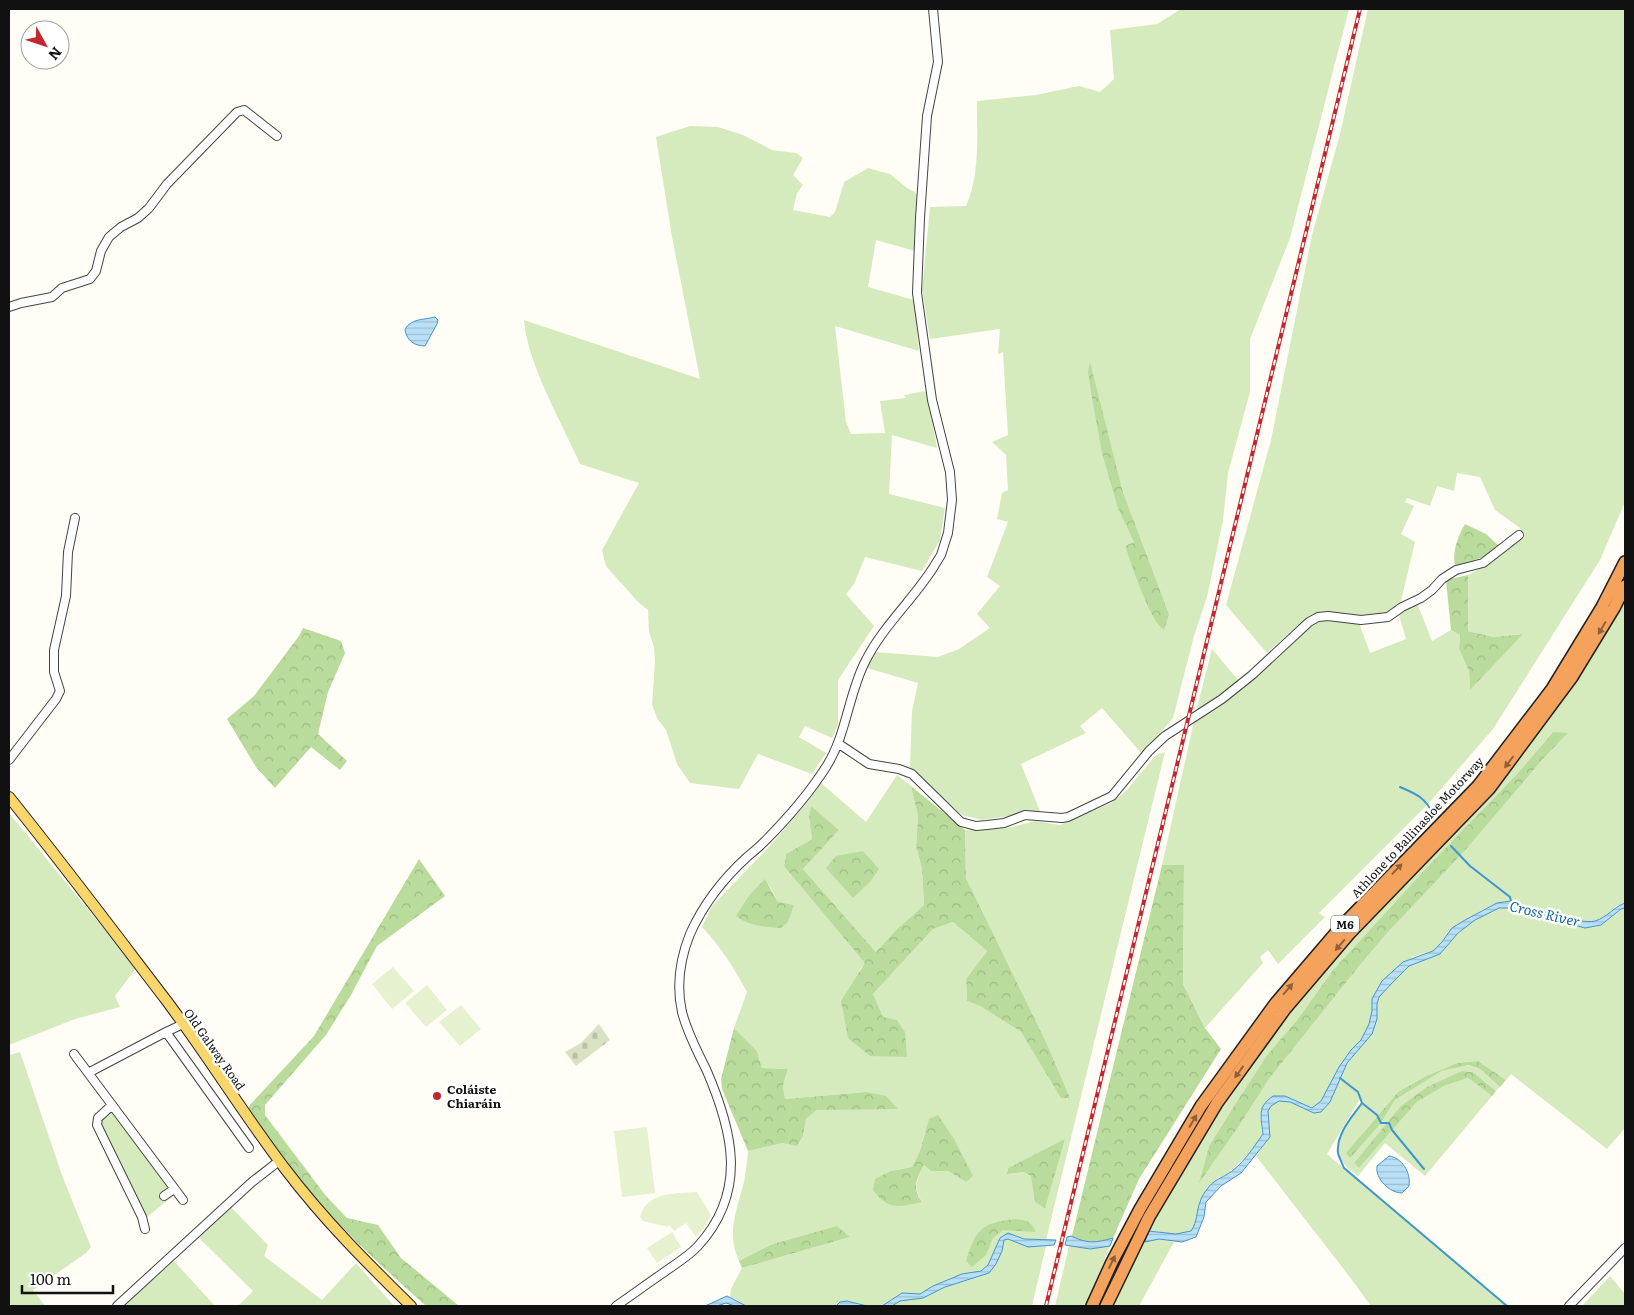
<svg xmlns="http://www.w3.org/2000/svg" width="1634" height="1315" font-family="Literata,serif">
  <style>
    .grass { fill: #d5ebbd; fill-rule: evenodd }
    .forest { fill: url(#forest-crowns) }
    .cemetery { fill: url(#cemetery-stones) }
    .pitch { fill: #e6f2cf }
    .water { fill: url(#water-rules); stroke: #3f96cf }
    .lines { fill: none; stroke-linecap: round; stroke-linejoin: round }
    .stream { stroke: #3f96cf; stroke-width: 2 }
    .minor-casing { stroke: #444; stroke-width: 10 }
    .major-casing { stroke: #222; stroke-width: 12 }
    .highway-casing { stroke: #222; stroke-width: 14 }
    .minor { stroke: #fff; stroke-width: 8 }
    .major { stroke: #f9d66b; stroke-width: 10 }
    .highway { stroke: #f5a25d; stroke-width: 11 }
    .rail-casing { stroke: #c4262e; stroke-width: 4 }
    .rail { stroke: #fff; stroke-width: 2; stroke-dasharray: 5.5; stroke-linecap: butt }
    .oneway { fill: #8e613b }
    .poi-dot { fill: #c4262e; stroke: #fff; stroke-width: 2 }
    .labels { text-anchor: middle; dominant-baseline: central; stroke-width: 5; stroke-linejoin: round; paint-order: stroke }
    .shield { fill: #fff; stroke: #585858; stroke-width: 1 }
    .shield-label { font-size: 11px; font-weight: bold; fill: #111 }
    .street-label { font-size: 12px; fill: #111; stroke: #fff }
    .poi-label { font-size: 12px; font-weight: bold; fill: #111; stroke: #fff; text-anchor: start }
    .water-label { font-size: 14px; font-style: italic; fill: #1768a6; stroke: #fff }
  </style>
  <defs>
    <pattern id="forest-crowns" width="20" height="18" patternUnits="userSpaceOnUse" patternTransform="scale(1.25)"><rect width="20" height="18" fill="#b9dc9c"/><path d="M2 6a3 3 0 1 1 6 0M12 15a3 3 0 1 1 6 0" fill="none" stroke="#9ebc85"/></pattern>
    <pattern id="cemetery-stones" width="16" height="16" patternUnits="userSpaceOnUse" patternTransform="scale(1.25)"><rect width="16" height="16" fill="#d9e3c4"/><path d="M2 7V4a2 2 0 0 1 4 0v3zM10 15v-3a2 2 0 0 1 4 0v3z" fill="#b9c2a7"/></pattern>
    <pattern id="water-rules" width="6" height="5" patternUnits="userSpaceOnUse" patternTransform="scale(1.25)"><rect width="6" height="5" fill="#b9e0f7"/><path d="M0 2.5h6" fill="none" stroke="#9ebfd3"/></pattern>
  </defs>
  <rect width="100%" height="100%" fill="#fffdf5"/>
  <!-- grass -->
  <path class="grass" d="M1181,9H1349L1290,238L1250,339V392L1228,473L1223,520L1207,597L1194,636L1173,718L1142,754L1102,708L1080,726L1086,733L1021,764L1040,811L982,820L962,815L910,768L912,711L918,683L867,668L874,652L938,657L959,649L990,628L977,614L1000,586L987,577L1008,522L997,519L1002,493L1008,490L1006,455L992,442L1008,435L1003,352L998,354L1000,329L930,339L922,290L930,207L966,206C980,176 977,135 977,101L1036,95L1079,86L1100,92L1114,79L1110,30L1157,24ZM1090,364L1123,492L1169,614L1151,613L1125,546L1134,542Z
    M1368,9H1625V502L1600,560L1493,729L1428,804L1319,913L1325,917L1278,964L1268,950L1260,957L1263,963L1205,1028L1183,984L1184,865H1162L1194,721L1245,687L1304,631L1317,621L1325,619L1359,623L1370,653L1406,639L1399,615L1417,603L1432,641L1451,630L1460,635L1459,649L1469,671L1470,690L1522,634L1494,637L1468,631V575L1487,565L1524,537L1520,528L1495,510L1480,477L1457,473L1454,491L1437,486L1430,506L1407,498L1405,502L1414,506L1401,534L1415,542L1401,601L1393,610L1377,617L1314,615L1296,627L1267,653L1226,605L1271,440L1312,235L1340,134Z
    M690,126L718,127L743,135L772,150L796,153L803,158L793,175L803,185L797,193L793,210L830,217L835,212L844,182L868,168L890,174L907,188L915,192L917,195L915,251L876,240L868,287L914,300L919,351L835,326L846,422L851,434L885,433L880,401L906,398L904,395L920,392L922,391L927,392L937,448L892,435L889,494L945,508L940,540L922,571L865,557L854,584L846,594L874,626L838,680V725L832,738L805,726L799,737L826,753L812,774L758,754L739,789L690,783L677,764L666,730L657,718L652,704L655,662L654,647L649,632L648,610L638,602L606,566L602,550L639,483L580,464C562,423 527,363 524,320L700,379L672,237L656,137Z
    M1625,594V903L1615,907L1604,918L1592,922L1550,914L1511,901L1484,909L1452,928L1442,942L1433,951L1412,957L1372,999V1011L1369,1024L1361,1040L1351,1050L1321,1101L1312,1108L1285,1096H1273L1260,1115L1263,1134L1251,1152L1226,1175L1218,1178L1199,1202L1197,1220L1191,1231L1176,1234L1148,1231C1197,1132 1263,1040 1335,956C1394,889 1460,827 1518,759C1561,709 1592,650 1625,594ZM1553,732L1567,734L1542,760L1389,931L1360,965L1269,1079L1241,1123L1200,1181L1209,1146L1232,1109L1267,1055L1297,1020L1333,970L1429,865L1517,774Z
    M1212,649L1239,681L1200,711L1197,708Z
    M1165,752L1046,1240L1024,1239L1008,1233L994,1253L988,1265L981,1271L962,1274L933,1286L920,1294L902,1293L882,1306H867L847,1301L836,1306H746L730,1297L731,1289L742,1268L850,1237L770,1245L739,1261C726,1232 737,1210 744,1182C746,1172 747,1161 748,1151L783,1143L803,1136L806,1119L817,1110L839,1109L866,1092L785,1099L783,1086L788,1069L762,1068L757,1051L734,1028L747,992C734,968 721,947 702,927L712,906L767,849L807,803L821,783L866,822L897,775L911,786L918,816L916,846L922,869L924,905L895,931L876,952L803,869L839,830L811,807L809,818L812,839L786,854L784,865L866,963L860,969L848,1038L896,1020L883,1018L873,994L933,929L953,922L987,951L966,979L967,1001L980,1006L1021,1032L1061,1097L1070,1098L1047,1044L966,878L965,830L1008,828L1035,821L1060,825L1111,803L1126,791L1155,756ZM765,880L771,888L778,902L750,894ZM925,1132L966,1182L948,1171H931L924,1165C916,1181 913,1186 922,1202L891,1171L912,1167L920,1151ZM1065,1140L1035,1202L1032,1176L1024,1172L1007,1174L1008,1168Z
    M9,813L136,968L115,996L120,1007L75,1019L9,1045Z
    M1499,908H1510L1585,928L1601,925L1622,909L1625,908V1128L1607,1149L1511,1074L1506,1080L1478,1061L1457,1063L1426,1076L1398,1092L1362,1134L1381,1123L1395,1100L1442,1071L1467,1065L1480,1069L1500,1087L1496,1091L1473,1072L1462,1071L1401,1107L1354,1163L1359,1168L1417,1102L1444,1086L1468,1078L1492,1096L1425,1176L1385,1143L1358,1176C1352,1171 1344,1166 1341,1159C1330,1141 1352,1117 1362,1103L1360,1099L1327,1154L1507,1306H1371L1349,1276L1256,1156L1270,1137L1268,1111L1271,1106L1279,1101L1290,1102L1314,1113L1321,1112L1330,1102L1346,1063L1372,1034L1377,1019V1004L1379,997L1393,982L1409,966L1440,954L1458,933L1475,920Z
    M20,1052L63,1178L91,1247L86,1253L33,1290L45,1306H9V1055Z
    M111,1112L117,1114L168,1184V1188L165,1191L174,1195L146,1218L101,1127L100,1121L108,1113Z
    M229,1205L268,1245L264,1256L322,1300L356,1263L394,1306H238L253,1291L199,1238Z
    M1008,1239L1028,1247L1046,1246L1032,1306H892L900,1301L923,1298L945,1287L979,1277L1002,1251L1004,1240Z
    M1159,1239L1174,1242L1139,1306H1112L1123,1280L1145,1242Z
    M1069,1246L1090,1249L1110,1246L1087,1306H1055Z
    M174,1261L215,1306H123Z
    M1610,1276L1625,1294V1306H1582Z"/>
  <!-- forest -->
  <path class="forest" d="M1090,362L1123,492L1169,614L1164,630C1149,620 1132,565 1125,546L1134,542L1118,508L1102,453L1092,398L1088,372Z
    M1465,524L1486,534L1499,546L1484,557L1455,566C1452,552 1458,536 1465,524Z
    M1468,575V631L1494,637L1523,634L1470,690L1469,671L1459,649L1460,635L1451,630L1446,580Z
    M303,628L341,641L345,653L328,692L318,734L347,761L340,770L311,747L275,788L256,767L227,719L254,696L299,636Z
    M1553,732L1568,733L1542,760L1467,848L1389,931L1360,965L1269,1079L1241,1123L1199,1183L1209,1146L1232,1109L1267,1055L1297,1020L1333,970L1429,865L1517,774Z
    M911,786L965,830L966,878L1047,1044L1070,1098H1061L1021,1032L980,1006L967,1001L966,979L987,951L953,922L933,929L873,994L883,1017L897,1020L905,1032L907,1057L870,1056L848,1038L841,1001L865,963L784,866L786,854L812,839L809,818L811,806L839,830L803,869L876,952L895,931L924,905L922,869L916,846L918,816Z
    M863,851L879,869L870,882L853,898L826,868L836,856Z
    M419,859L445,896L377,946L351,995L326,1035L265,1105V1115L326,1196L347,1218L378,1225L401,1258L459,1306H426C383,1268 341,1229 304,1185C285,1161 267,1136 248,1112L249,1106L314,1036Z
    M1162,865H1184L1183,984L1205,1028L1221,1049L1139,1179L1113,1238C1095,1243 1088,1244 1072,1236Z
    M765,879L778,902L794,905L788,922L781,928C765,927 749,926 736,916L750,894Z
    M734,1028L757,1051L762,1068L788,1069L783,1086L785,1099L866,1092L886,1096L898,1109L817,1110L806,1119L803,1136L797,1146L783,1143L748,1151L722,1089L721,1079Z
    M1478,1061L1506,1080L1500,1087L1480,1069L1468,1065L1442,1071L1395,1100L1381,1123L1350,1158L1346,1153L1398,1092L1426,1076L1457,1063Z
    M1462,1071L1473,1072L1496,1091L1492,1096L1468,1078L1444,1086L1417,1102L1359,1168L1354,1163L1401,1106L1427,1087Z
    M938,1115L954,1139L973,1176L966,1182L948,1171H931L924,1165C916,1180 912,1187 922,1202C898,1207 889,1211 873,1190L875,1179L891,1171L912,1167L920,1151L929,1119Z
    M1065,1139L1045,1208L1035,1202L1031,1176L1024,1172L1007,1174L1008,1168Z
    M1015,1219C1026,1220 1031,1221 1036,1232L1003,1230L993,1238L986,1255L972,1267L966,1261C976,1229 981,1223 1015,1219Z
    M837,1226L850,1237L742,1268L739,1261L770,1245Z"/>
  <!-- cemetery -->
  <path class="cemetery" d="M599,1024L610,1040L576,1066L565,1052L581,1043Z"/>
  <!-- pitch -->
  <path class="pitch" d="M393,967L414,991L392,1009L372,984Z
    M427,985L447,1010L426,1027L405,1003Z
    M461,1005L481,1029L460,1046L439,1022Z
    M647,1127L655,1193L622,1197L614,1131Z
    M697,1192L711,1215L706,1225L696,1237L686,1223L674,1231L669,1225L668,1227L643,1221L640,1217C647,1191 674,1194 697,1192Z
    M672,1232L681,1247L657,1263L647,1248Z"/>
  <!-- water -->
  <path class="water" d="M435,317L438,320L437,324L425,346C414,346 406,340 405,329C412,318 424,320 435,317Z
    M1511,901C1528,906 1580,925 1595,921C1608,917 1612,908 1625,903V908L1621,909L1601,925L1585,928L1510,908H1499L1475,920L1458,933L1440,954L1409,966L1393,982L1379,997L1377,1004V1019L1372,1034L1347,1063L1330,1102L1321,1112L1314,1113L1290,1102L1279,1101L1271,1106L1268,1111L1270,1137L1241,1173L1221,1186L1206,1202L1204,1217L1196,1237L1182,1242L1159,1239L1145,1242L1148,1231L1176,1234L1191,1231C1198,1221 1196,1212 1200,1202C1201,1197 1205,1192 1208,1188C1213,1181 1219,1179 1226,1175C1242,1166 1253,1148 1263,1134C1261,1116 1257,1107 1273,1096H1285L1312,1108L1321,1101L1339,1067L1351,1050L1361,1040L1369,1024L1372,1011V999L1382,981L1403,962L1433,951L1442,942L1452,928L1465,920L1497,903Z
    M1389,1156C1402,1158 1411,1172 1409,1186L1402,1193C1390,1193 1375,1179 1377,1166Z
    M1008,1233L1024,1239L1056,1240L1054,1245L1028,1247L1008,1239L1004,1240L1002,1251L996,1264L989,1273L945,1287L923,1298L900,1301L892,1306H882L902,1293L920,1294L933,1286L962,1274L981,1271L988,1265L1000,1238Z
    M1071,1236C1088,1244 1095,1243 1113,1238L1110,1246L1090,1249L1065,1245L1067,1237Z
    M727,1296L746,1306H735L726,1303L717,1306H705Z
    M847,1301L867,1306H836L840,1302Z"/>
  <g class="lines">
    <!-- stream -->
    <path class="stream" d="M1400,787C1416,794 1425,797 1433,814
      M1451,846L1470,866L1510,897L1511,901
      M1340,1078L1358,1092L1362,1103C1352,1117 1336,1134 1338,1153C1339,1157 1342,1163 1344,1168L1507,1306
      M1362,1103L1377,1115L1381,1123H1389L1392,1130L1424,1169"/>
    <defs>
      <path id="minor" d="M9,307L21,303L52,297L62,288L90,279L96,271L101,251L109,237L121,227L138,218L149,208L167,184L237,112L244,110L277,136
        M839,744L869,764L899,769L912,774L961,822L976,826L987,825L1004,823L1025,815L1062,818L1068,817L1112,796L1149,751L1165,736L1222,699L1252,675L1309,622L1318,617L1328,616L1361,620L1388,617L1402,607L1421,598L1432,590L1442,579L1456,570L1483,563L1519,535
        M9,760L56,699L60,691L54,672V650L66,596L68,552L75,518
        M183,1024L166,1032L249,1148
        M74,1054L183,1200
        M88,1073L166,1032
        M112,1105L98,1118L97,1125L142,1217L145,1229
        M164,1196L174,1189
        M117,1306L252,1182L279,1161
        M616,1306C632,1295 647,1284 663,1273C675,1264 688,1257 698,1246C748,1191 733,1131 706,1069C697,1051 687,1032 682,1012C676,985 680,959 690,934C703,905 724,878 747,857C753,852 759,847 764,842C785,821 810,792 826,767C846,736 848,697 864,664C881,628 912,601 933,568L941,555L948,533L952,500L950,472L932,400L917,293L920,218L927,116L938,62L933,9
        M1569,1306L1625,1248"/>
      <path id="major" d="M9,797C63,864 114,932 166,1000C208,1056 244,1115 286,1170C324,1220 367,1263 411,1306"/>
      <path id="highway" d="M1092,1306L1112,1262L1140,1209L1201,1106L1275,1004L1340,928L1478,786L1552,689L1602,607L1625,562
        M1106,1306L1149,1217L1217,1103L1285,1009L1349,934L1489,789L1572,677L1614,608L1625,586"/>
    </defs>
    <!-- minor casing -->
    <use href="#minor" class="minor-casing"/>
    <!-- major casing -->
    <use href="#major" class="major-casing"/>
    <!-- highway casing -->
    <use href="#highway" class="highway-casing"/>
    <!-- minor -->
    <use href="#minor" class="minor"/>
    <!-- major -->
    <use href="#major" class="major"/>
    <!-- highway -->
    <use href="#highway" class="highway"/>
    <defs>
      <path id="rail" d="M1046,1306L1360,9"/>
    </defs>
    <!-- rail casing -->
    <use href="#rail" class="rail-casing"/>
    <!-- rail -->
    <use href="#rail" class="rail"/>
  </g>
  <!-- one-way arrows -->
  <defs><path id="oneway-solid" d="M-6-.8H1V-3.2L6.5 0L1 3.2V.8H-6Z" transform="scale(1.25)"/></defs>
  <g class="oneway">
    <use href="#oneway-solid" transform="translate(1602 628) rotate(121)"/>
    <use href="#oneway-solid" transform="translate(1509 762) rotate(127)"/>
    <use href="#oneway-solid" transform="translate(1397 869) rotate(-46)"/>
    <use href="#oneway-solid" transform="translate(1340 945) rotate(131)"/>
    <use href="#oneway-solid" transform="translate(1288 989) rotate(-49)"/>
    <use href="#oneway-solid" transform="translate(1239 1072) rotate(126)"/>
    <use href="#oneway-solid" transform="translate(1193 1121) rotate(-59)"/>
    <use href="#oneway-solid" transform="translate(1112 1262) rotate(-64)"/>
  </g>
  <!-- markers -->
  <circle class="poi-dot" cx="437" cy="1096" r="5"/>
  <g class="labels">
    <!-- shield labels -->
    <rect class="shield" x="1331" y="915.5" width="28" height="17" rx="4"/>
    <g class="shield-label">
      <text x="1345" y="924">M6</text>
    </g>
    <!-- street labels -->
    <g class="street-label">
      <text transform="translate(1417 827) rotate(-47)">Athlone to Ballinasloe Motorway</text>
      <text transform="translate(215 1049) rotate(55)">Old Galway Road</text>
    </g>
    <!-- poi labels -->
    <g class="poi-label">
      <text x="447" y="1089">Coláiste<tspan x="447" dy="14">Chiaráin</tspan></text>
    </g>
    <!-- water labels -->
    <g class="water-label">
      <text transform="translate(1545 913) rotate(13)">Cross River</text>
    </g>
  </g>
  <!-- border -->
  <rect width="1634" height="1315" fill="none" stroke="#111111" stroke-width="20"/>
  <!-- north arrow -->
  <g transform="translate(45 45) rotate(130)"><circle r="24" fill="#ffffff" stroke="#a0a0a0"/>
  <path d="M0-4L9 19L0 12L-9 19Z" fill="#c4262e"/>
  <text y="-8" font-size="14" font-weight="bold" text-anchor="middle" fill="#111111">N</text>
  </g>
  <!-- scale -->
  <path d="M22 1285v8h91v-8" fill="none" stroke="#111111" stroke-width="2.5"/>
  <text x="30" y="1285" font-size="15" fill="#111111" stroke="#ffffff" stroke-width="4" paint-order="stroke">100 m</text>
</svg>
